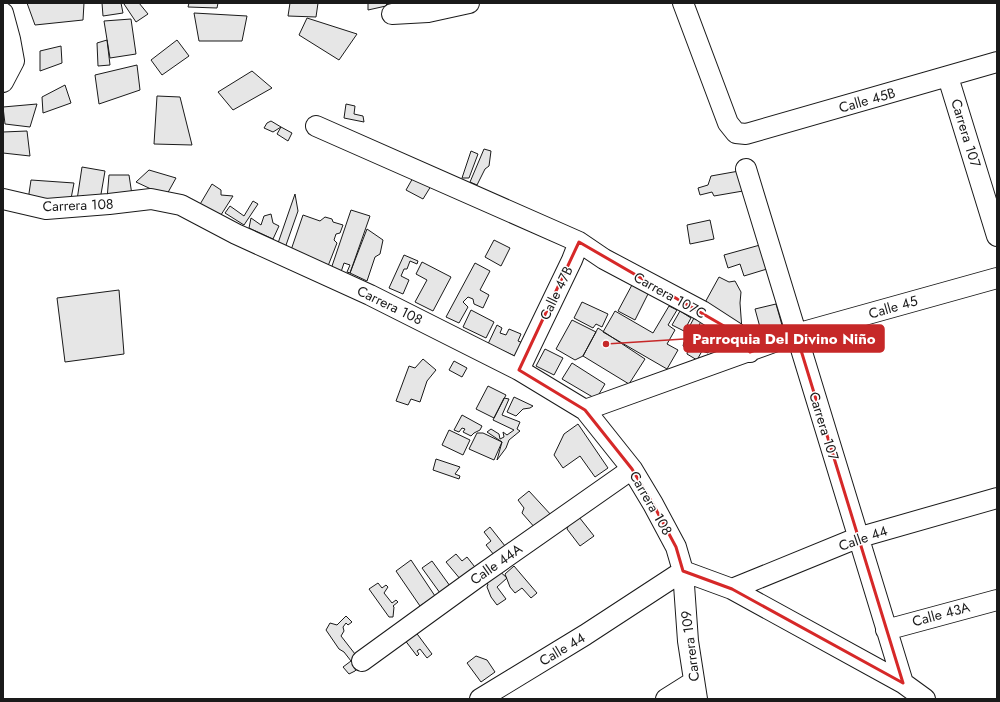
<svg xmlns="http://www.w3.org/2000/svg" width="1000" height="702" font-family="Jost,sans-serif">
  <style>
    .building { fill: #e6e6e6; stroke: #1a1a1a }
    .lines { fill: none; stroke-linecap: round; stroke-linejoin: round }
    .minor-casing { stroke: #1a1a1a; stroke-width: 22 }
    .minor { stroke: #fff; stroke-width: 20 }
    .marked { fill: none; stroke: #d62828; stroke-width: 3; stroke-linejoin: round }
    .labels { text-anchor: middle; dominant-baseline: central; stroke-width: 3; stroke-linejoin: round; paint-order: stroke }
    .street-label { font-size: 14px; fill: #1a1a1a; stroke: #fff }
    .leader { fill: none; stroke: #c62828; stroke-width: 1.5 }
    .callout-dot { fill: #c62828; stroke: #fff; stroke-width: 1.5 }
    .callout { fill: #c62828; stroke: #c62828; stroke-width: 1.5 }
    .callout-label { font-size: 15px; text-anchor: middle; font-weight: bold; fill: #fff }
  </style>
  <rect width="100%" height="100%" fill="#fff"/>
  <!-- building -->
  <path class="building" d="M27,3H84L83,20L35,25Z
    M102,3H121L123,13L103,16Z
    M126,3H139L148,14L136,22L124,4Z
    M189,3H218L217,8L188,7Z
    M290,3H318L316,17L288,16Z
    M368,3H387L386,6L368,10Z
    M194,13L247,16L242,41H199Z
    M307,18L357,34L339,60L299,35Z
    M131,19L136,54L110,58L104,21Z
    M107,40L110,65L98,66L97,43Z
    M177,40L189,56L162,75L151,60Z
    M61,46L62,63L40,71V51Z
    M137,65L140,90L99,104L95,75Z
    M252,71L272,88L233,110L218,92Z
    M65,85L71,103L43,113L42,97Z
    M157,96L180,97L192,145L154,144Z
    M37,104L30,127L5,124L3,107Z
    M346,104L355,106L354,114L363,116L364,122L344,118Z
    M271,121L281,127L273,132L264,128L267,123Z
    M281,127L292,133L288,141L277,134Z
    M27,131L30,156L3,153V132Z
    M484,149L491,151L489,166L485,169L477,185L470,182Z
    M471,151L478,154L469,178H462Z
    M82,167L105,171L100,200H77Z
    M149,170L176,178L166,196L136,182Z
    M739,171L743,191L714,196L712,192L700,195L698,188L708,185L711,176Z
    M109,175H129L132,195L107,199Z
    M414,176L431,186L423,199L406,190Z
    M31,180L74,183L70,204L28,200Z
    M212,184L221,190V195L233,196L219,218L199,206Z
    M295,194L298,211L285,248L277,246Z
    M253,201L258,204L244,225L225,213L230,206L244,216Z
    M351,210L370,216L350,273L347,272L350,265L344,263L341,272L331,269Z
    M271,214L273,223L279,226L273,239L249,228L251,218L261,225L264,216Z
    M303,215L320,221L325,217L332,219L333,222L343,225L340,233L336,234L334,240L337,243L328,266L290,253Z
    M710,220L714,239L690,244L687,225Z
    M367,229L383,240L380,254L375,257L367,281L350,273Z
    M494,240L510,248L501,266L485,257Z
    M760,245L767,269L744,276L740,264L728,268L724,255Z
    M404,255L418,261L417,264L410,261L407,269H404L401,276L409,280L403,294L389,288Z
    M422,262L451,277L433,311L415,302L427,280L416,274Z
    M475,263L490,271L480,290L489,295L483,308L474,304L473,299L468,297L463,302L468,307L459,323L446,317Z
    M719,277L729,282L735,281L741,292L740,303L742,330L702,308Z
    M633,283L649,292L635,320L618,311Z
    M119,290L124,354L65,362L57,298Z
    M582,302L608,314L602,327L596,324L593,328L574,318Z
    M776,304L782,325L761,331L755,309Z
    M669,306L677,310L668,325L675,330L667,344L678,350L667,369L603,332L615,311L653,333Z
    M471,310L494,322L486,338L463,327Z
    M680,311L691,318L684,331L672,325Z
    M694,318L701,321L695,335L687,331Z
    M572,320L596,332L583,356L575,360L556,349Z
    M497,325L502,328L500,333L506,335L509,329L521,334L518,341L523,343L517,357L488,344Z
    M598,328L645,359L629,384L583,356Z
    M693,337L711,346L708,353L702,351L697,360L687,354L688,349L683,346L684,342L690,343Z
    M545,349L563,358L554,375L536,366Z
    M423,359L436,370L427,381L420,402L411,399L408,405L396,401L409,366L415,368Z
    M454,361L467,368L462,377L449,370Z
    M572,363L605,384L596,399L562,379Z
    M488,386L506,395L494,418L476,409Z
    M514,397L533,406L530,408L523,409L516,416L507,412Z
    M504,398L509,399L502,415L520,422L517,429L520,431L509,440L506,448L497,460L502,442L487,432L491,429L499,434L500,439L504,437L503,432L507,435L514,430L493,420Z
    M462,415L482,426L480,430L474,433L471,436L463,432L465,429L462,428L459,432L454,430Z
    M578,424L608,468L595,477L580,456L563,468L554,455L564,434Z
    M449,430L470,440L463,455L442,445Z
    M477,433H483L502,442L494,460L469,449Z
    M436,459L460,467L455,474L460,476L459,479L433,470Z
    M529,491L552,516L536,529L522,513L524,508L518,500Z
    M579,517L594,536L580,546L567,529L569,524Z
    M490,527L509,551L498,560L486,545L491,541L484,532Z
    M456,554L462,561L467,557L478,571L461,580L446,562Z
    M411,560L435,596L420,606L396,571Z
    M432,561L450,586L440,593L422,568Z
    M514,566L537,593L531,598L522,588L515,593L510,587L505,574Z
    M496,568L507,578L497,587L506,599L497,605L491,597L487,587L488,584L484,580Z
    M378,583L382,588L386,585L388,587L384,593L392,603L396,600L398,602L393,606L394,607L393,617H389L369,589Z
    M346,616L352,622L348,625L346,623L343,627L344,631L341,636L362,663L355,671L349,674L343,667L351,661L344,652L339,649L326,630L330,623L337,625Z
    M412,627L432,654L427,658L420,649L417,651L419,654L417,656L401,635Z
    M476,656L487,660L495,672L481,682L467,663Z"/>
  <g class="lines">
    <defs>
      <path id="minor" d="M683,3L728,123L736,133L746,134L997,62
        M3,13L10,39L14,61L3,82
        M392,14L428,12L469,3
        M948,77L997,236
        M316,126L579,242
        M746,169L903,683
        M3,199L46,209L109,204L151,199L181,205L236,234L370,295L519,370L585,410L632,469L653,504L676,547L683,571L688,641L697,699
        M519,370L572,260L579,242L604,259L702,311L736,333L744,341L750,352
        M585,410L796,334L997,278
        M732,589L857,538L997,498
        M886,630L997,600
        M362,661L475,579L632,469
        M480,699L585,635L683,571L732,589L903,683L925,699
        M666,699L693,682"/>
    </defs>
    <!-- minor casing -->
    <use href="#minor" class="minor-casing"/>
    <!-- minor -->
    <use href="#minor" class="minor"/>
  </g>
  <!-- marked area -->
  <path class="marked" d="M579,242L736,333L750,352L796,334L903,683L732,589L683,571L676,547L653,504L632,469L585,410L519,370Z"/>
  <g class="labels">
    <!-- street labels -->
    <g class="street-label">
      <text transform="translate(867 100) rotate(-16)">Calle 45B</text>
      <text transform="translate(966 133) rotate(73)">Carrera 107</text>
      <text transform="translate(78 205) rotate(-2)">Carrera 108</text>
      <text transform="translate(556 293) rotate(-64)">Calle 47B</text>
      <text transform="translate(670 295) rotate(29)">Carrera 107C</text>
      <text transform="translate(390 305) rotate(26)">Carrera 108</text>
      <text transform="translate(893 307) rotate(-16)">Calle 45</text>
      <text transform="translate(824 426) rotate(73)">Carrera 107</text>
      <text transform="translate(651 503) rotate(60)">Carrera 108</text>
      <text transform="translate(863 538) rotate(-19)">Calle 44</text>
      <text transform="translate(496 564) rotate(-35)">Calle 44A</text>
      <text transform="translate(941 614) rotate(-15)">Calle 43A</text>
      <text transform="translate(690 646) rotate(-97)">Carrera 109</text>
      <text transform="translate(562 649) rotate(-31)">Calle 44</text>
    </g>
  </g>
  <!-- callouts -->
  <path class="leader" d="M606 344L684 339"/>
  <circle class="callout-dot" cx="606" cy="344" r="4"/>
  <rect class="callout" x="684" y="325" width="200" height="27" rx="4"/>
  <g class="callout-label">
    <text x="784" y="344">Parroquia Del Divino Niño</text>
  </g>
  <!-- border -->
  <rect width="1000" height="702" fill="none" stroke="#1a1a1a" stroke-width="8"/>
</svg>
